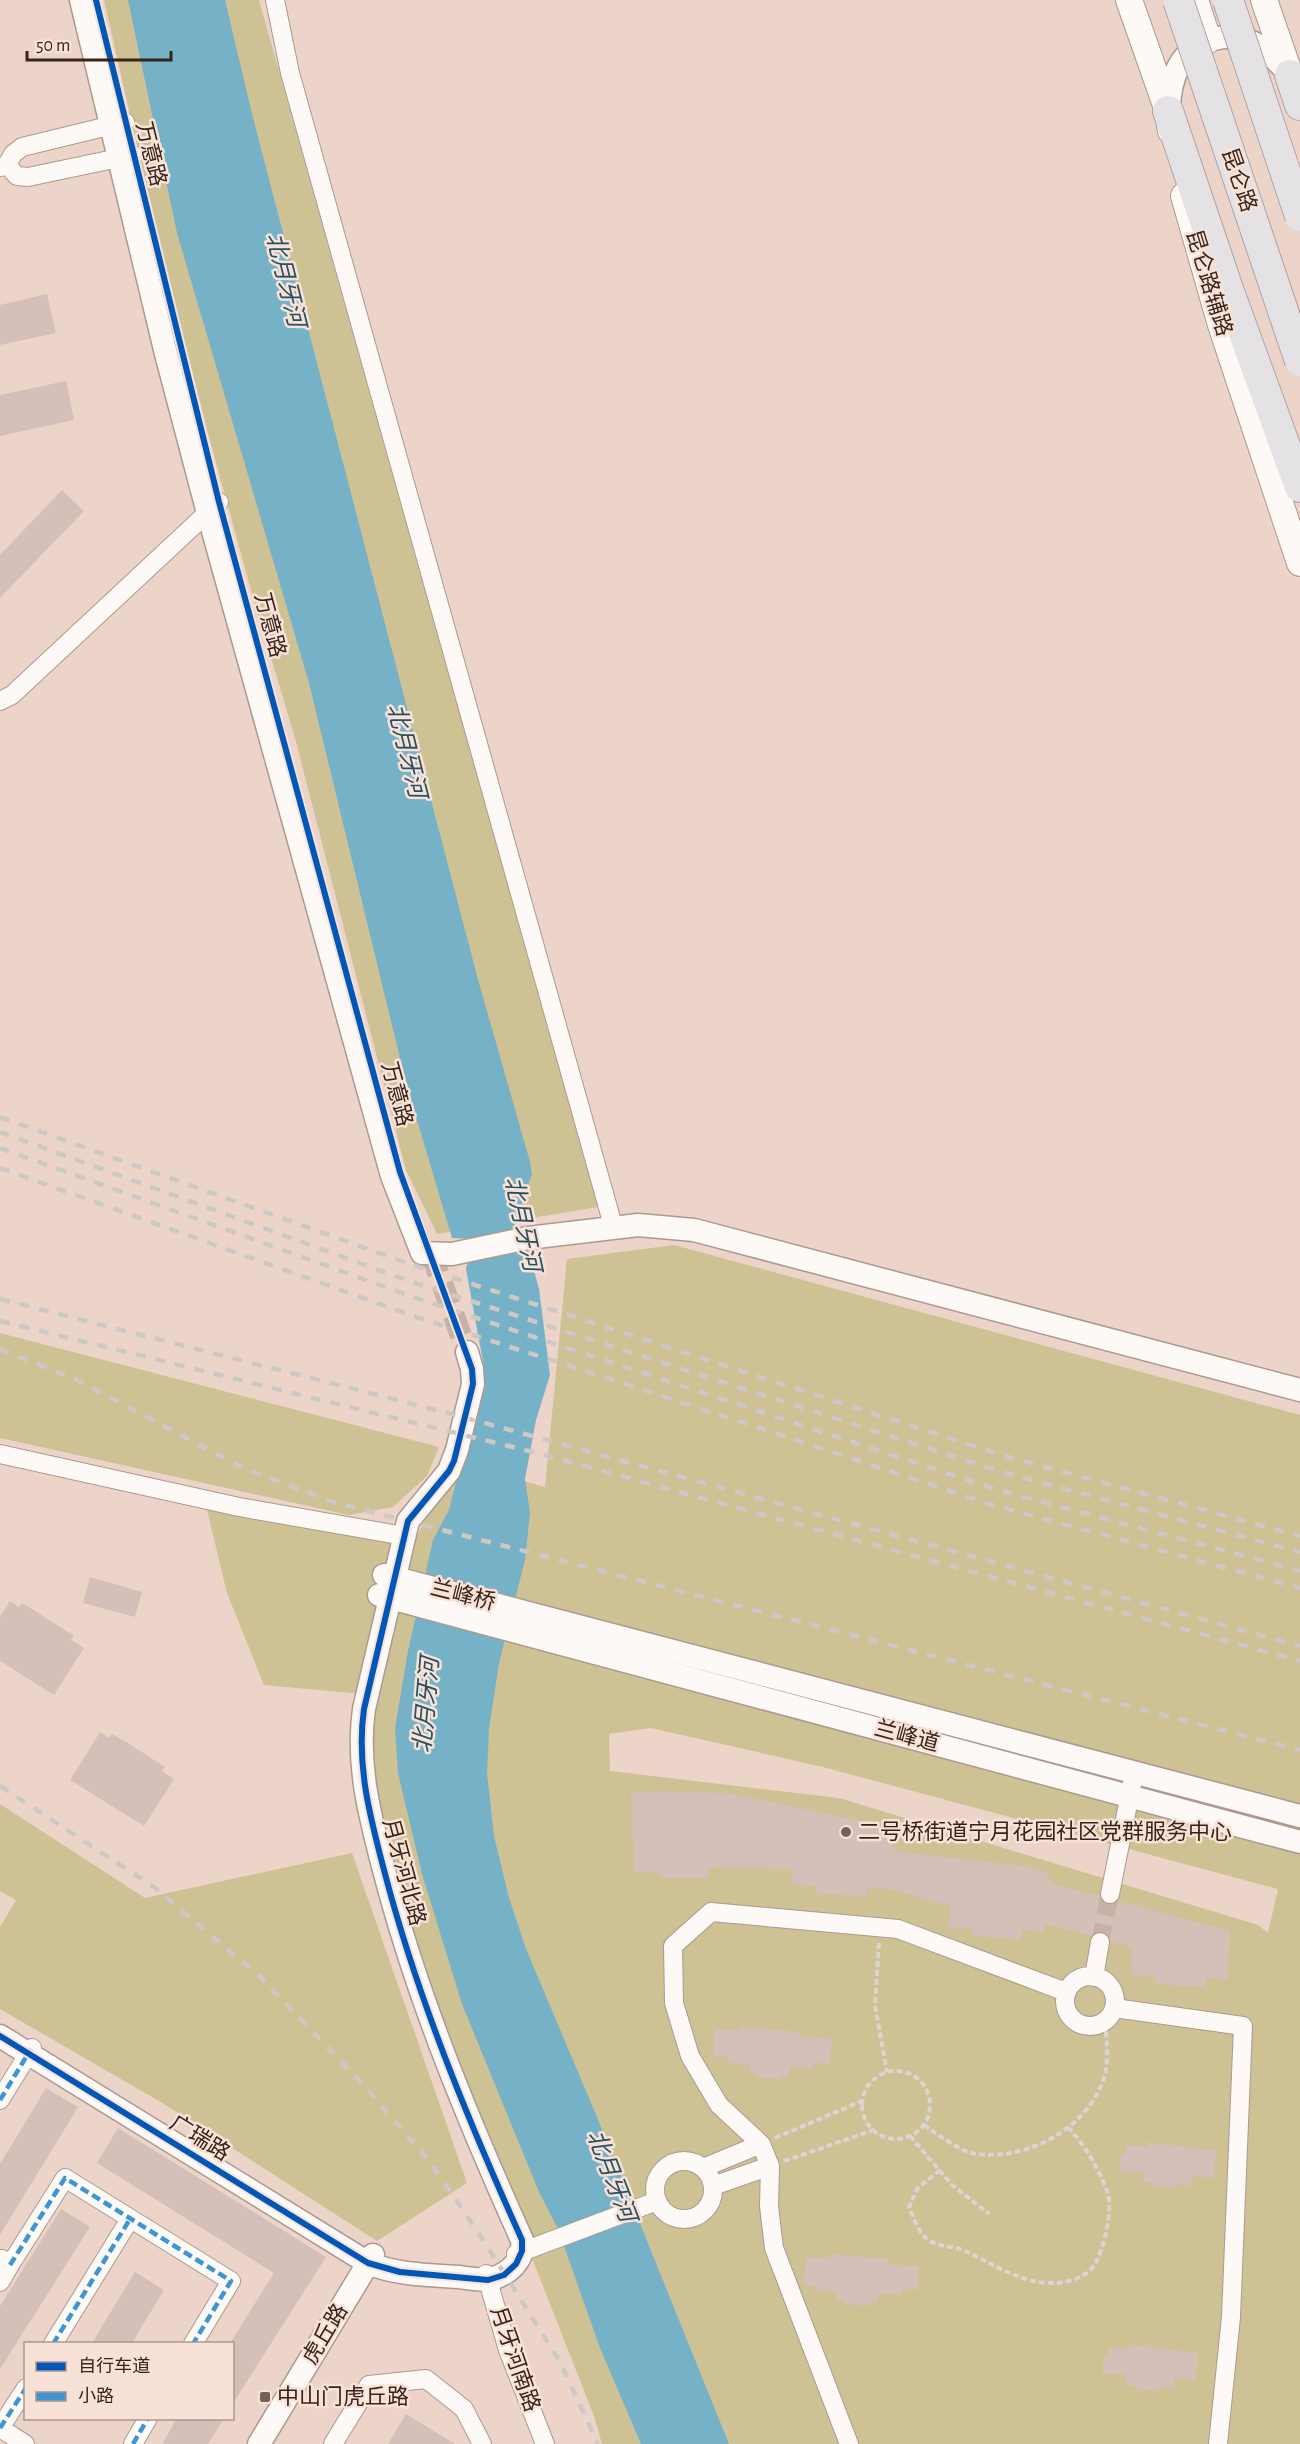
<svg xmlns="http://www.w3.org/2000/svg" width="1300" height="2444" font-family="'Alegreya Sans','Noto Sans SC',sans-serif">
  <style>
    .green { fill: #cec194; fill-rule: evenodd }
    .water { fill: #75b2c8 }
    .building { fill: #d5bfb9 }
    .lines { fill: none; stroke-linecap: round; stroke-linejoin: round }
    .minor-tunnel { stroke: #c8b1a6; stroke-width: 18; stroke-dasharray: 18 9; stroke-linecap: butt }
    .tertiary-tunnel { stroke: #c8b1a6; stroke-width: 22; stroke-dasharray: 22 11; stroke-linecap: butt }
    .minor-casing { stroke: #ad998f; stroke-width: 20 }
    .tertiary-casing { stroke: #ad998f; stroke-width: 25 }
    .secondary-casing { stroke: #ad998f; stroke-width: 28 }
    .trunk-casing { stroke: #aea2a5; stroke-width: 32 }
    .path { stroke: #dbd4d1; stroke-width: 4; stroke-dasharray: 6 3; stroke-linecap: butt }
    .minor { stroke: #fcf9f7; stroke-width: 18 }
    .tertiary { stroke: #fcf9f7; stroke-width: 22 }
    .secondary { stroke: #fcf9f7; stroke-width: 26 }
    .trunk { stroke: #e5e2e6; stroke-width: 30 }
    .rail { stroke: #cec8c5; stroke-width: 4.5; stroke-dasharray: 10 10; stroke-linecap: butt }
    .trunk-bridge-casing { stroke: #aea2a5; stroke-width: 32; stroke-linecap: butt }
    .trunk-bridge { stroke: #e5e2e6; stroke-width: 30 }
    .quiet { stroke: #3e95d4; stroke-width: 4.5; stroke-dasharray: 9 4.5; stroke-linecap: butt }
    .cycleway-casing { stroke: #f8e2d8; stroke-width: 10 }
    .cycleway { stroke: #0057b8; stroke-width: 6 }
    .poi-dot { fill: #766157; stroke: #f8e2d8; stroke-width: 2 }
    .labels { text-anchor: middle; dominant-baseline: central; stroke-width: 5; stroke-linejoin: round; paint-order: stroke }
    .street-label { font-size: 22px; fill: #37231a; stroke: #f8e2d8 }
    .poi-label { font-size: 22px; fill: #37231a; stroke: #f8e2d8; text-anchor: start }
    .water-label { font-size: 24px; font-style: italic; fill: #275061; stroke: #f8e2d8 }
  </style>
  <rect width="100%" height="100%" fill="#ecd4c9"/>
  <!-- green -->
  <path class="green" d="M104,0H259L598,1207L437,1234L406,1170L295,738L251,590L209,437L152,213Z
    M674,1245L1300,1415V2444H602L594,2416L415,1960L383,1842L365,1741L374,1695L264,1685L227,1593L206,1506L416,1538L436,1497L458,1463L545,1487L567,1259ZM651,1728L823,1767L1278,1889L1268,1933L1258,1925L839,1798L610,1771L609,1734Z
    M0,1333L439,1447L427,1476L393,1507L349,1515L0,1438Z
    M0,1804L145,1898L352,1853L467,2183L377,2241L164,2104L0,2009V1927L16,1900L0,1891Z"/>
  <!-- water -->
  <path class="water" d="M128,0H225L252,114L477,976L530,1162L532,1174L516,1220L523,1246L529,1252L539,1289L550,1375L536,1420L525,1479L530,1513L525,1560L499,1663L489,1729L487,1773L494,1836L509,1898L526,1949L597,2117L729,2444H641L600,2348L558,2229L539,2192L462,2004L422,1874L398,1773L395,1728L408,1651L433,1540L449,1510L482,1380L484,1367L466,1269L474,1239L452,1238L406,1083L309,683L177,233Z"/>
  <!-- building -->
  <path class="building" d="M47,294L56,333L0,345V305Z
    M66,381L74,420L0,436V395Z
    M62,490L84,511L0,598V555Z
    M90,1577L142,1592L135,1617L83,1603Z
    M10,1601L19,1607L22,1603L37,1612L74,1636L71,1640L84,1648L54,1695L0,1661V1617Z
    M100,1732L109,1738L112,1734L128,1743L165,1767L162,1771L174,1779L144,1826L70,1780Z
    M631,1791L728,1793L880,1825L897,1852L1026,1866L1046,1872L1052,1884L1099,1896L1102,1902L1107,1905L1118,1901L1230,1931L1227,1979L1206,1978L1205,1987L1155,1984L1156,1977L1131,1975L1132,1947L1111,1941L1108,1934L1102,1931L1096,1932L1091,1936L1045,1924L1044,1932L1022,1930L1021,1940L972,1936L973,1929L948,1927L950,1906L889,1889L867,1887L866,1897L816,1893L817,1886L792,1884L793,1869L708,1868V1878H659V1871L634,1872Z
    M740,2027L800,2032V2036L832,2039L830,2064L814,2062L813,2069L790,2067L789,2076L781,2075V2079L757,2077L758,2073L749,2072L750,2065L729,2063L728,2057L713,2056L715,2029L740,2031Z
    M46,2088L78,2107L0,2235V2164Z
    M118,2128L326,2257L232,2405V2340L274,2273L97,2163Z
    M1147,2142L1216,2151L1214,2178L1192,2176L1191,2186L1177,2184L1176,2189L1153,2187L1154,2183L1143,2182L1144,2173L1120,2171L1121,2154H1125L1126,2145L1147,2147Z
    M61,2209L90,2227L0,2369V2306Z
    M829,2254L888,2259L887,2264L919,2266L917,2290L902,2289L901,2295L878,2293L877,2303L870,2302L869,2306L845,2304V2300H837V2292L817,2291V2287L803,2286L806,2257L828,2258Z
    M135,2272L164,2290L132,2343H92Z
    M1130,2345L1198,2353L1196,2380L1174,2379V2388L1159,2387V2391L1136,2389V2386L1126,2385V2375L1102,2373L1104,2356L1108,2357L1109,2348L1129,2349Z
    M406,2414L455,2444H388Z
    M177,2418H224L208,2444H162Z"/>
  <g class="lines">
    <!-- minor-tunnel -->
    <path class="minor-tunnel" d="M1100,1942L1110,1894"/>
    <!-- tertiary-tunnel -->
    <path class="tertiary-tunnel" d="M431,1253L467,1352"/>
    <defs>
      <path id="minor" d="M275,0L290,73L614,1229
        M7,165L17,176L28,177L133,155
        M0,167L7,165L13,154L22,147L125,122
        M0,701L12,695L219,502
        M0,1454L239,1507L404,1536
        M1110,1894L1132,1784
        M1065 2001a25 25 0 1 1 50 0a25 25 0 1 1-50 0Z
        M1094,1977L1100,1942
        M1114,2008L1243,2026L1231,2317L1218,2444
        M0,2100L32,2048
        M655 2190a29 29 0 1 1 58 0a29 29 0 1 1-58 0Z
        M703,2168L761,2144
        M713,2186L770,2166
        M516,2254L657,2201
        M10,2265L65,2178L231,2281L193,2344
        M486,2274L508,2350L545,2444
        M0,2282L10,2265L2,2259
        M53,2344L130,2219
        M0,2428L26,2388
        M0,2428L25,2444
        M133,2444L148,2418
        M333,2444L369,2385L426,2379L464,2409L482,2444
        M849,2444L774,2248L769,2206L770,2166L761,2144L719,2105L690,2056L674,2003L673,1946L711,1912L898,1929L1066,1992"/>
      <path id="tertiary" d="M81,0L166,354L208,513L392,1176L422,1253L452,1254L528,1238L638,1225L694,1230L1300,1390
        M1168,111C1170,96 1171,80 1179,66C1194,38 1232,28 1259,46C1271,53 1280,64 1289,74
        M384,1575L1300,1816
        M379,1595L1300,1842
        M0,2036L368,2263C397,2275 428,2275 459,2277C469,2278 481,2281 491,2279C509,2274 525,2260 522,2240C468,2120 417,1997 384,1870C370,1817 356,1764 364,1709L408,1521L449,1471L457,1450L473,1384L472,1369L467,1352
        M259,2444L373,2255"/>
      <path id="secondary" d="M1129,0L1168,111L1171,131
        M1195,0L1208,40
        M1264,0L1290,75L1300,93
        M1184,196L1221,325L1300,563"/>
      <path id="trunk" d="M1290,75L1300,105
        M1168,111L1228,289L1300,487"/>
    </defs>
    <!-- minor casing -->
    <use href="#minor" class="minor-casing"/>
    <!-- tertiary casing -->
    <use href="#tertiary" class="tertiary-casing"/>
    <!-- secondary casing -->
    <use href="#secondary" class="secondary-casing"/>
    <!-- trunk casing -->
    <use href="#trunk" class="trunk-casing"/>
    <!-- path -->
    <path class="path" d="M879,1943L875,2005L887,2072
      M862 2105a34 34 0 1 1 68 0a34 34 0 1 1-68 0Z
      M924,2125C937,2134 961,2152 976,2154C1025,2160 1081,2132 1101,2086C1110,2067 1107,2043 1105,2023
      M910,2136L952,2185L989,2214
      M775,2138L862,2101
      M784,2161L874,2130
      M940,2170L918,2188L909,2207C914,2218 919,2235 930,2241C940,2247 954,2246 965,2251C994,2264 1021,2284 1054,2283C1066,2283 1084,2278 1092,2268C1103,2255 1113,2211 1108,2194C1099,2169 1086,2147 1069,2128"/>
    <!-- minor -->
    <use href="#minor" class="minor"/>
    <!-- tertiary -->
    <use href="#tertiary" class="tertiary"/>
    <!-- secondary -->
    <use href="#secondary" class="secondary"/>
    <!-- trunk -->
    <use href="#trunk" class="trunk"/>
    <!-- rail -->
    <path class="rail" d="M0,1117L407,1263L1005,1456L1300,1536
      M0,1132L412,1282L1002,1472L1300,1552
      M0,1148L416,1298L998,1490L1300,1571
      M0,1168L419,1318L589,1372L993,1505L1300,1588
      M0,1299L448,1413L1300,1646
      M0,1321L533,1452L1300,1661
      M0,1349L77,1380L243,1468L333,1502L1300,1750
      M0,1786L154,1887L260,1977L362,2083L430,2162L476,2229L559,2360L598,2444"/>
    <defs>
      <path id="trunk-bridge" d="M1178,0L1300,361
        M1228,0L1300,216"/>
    </defs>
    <!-- trunk-bridge casing -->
    <use href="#trunk-bridge" class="trunk-bridge-casing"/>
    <!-- trunk-bridge -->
    <use href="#trunk-bridge" class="trunk-bridge"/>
    <!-- quiet -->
    <path class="quiet" d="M0,2100L31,2049
      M10,2265L65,2178L231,2281L193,2344
      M53,2344L130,2219
      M0,2428L26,2388
      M133,2444L148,2418"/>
    <defs>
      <path id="cycleway" d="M0,2036L368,2263L400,2272L488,2280L504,2275L516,2264L522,2251V2240C468,2120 417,1997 384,1870C370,1817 356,1764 364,1709L408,1521L449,1471L454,1461L473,1384L472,1369L400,1172L219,502L96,0"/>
    </defs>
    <!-- cycleway casing -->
    <use href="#cycleway" class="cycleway-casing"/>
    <!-- cycleway -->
    <use href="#cycleway" class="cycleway"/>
  </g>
  <!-- markers -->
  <g class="poi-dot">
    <circle cx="846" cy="1832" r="6"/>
    <rect x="259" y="2391" width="12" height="12" rx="3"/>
  </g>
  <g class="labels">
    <!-- street labels -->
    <g class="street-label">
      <text transform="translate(151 154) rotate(76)">万意路</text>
      <text transform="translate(1239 180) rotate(71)">昆仑路</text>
      <text transform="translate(1209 283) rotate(73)">昆仑路辅路</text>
      <text transform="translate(270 625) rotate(75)">万意路</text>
      <text transform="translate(397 1094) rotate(75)">万意路</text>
      <text transform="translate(463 1595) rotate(14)">兰峰桥</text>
      <text transform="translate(907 1736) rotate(15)">兰峰道</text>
      <text transform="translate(404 1872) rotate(75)">月牙河北路</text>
      <text transform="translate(200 2138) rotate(32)">广瑞路</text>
      <text transform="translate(325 2334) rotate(-59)">虎丘路</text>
      <text transform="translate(515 2359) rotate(71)">月牙河南路</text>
    </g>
    <!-- poi labels -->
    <g class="poi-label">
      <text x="858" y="1832">二号桥街道宁月花园社区党群服务中心</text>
      <text x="277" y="2397">中山门虎丘路</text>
    </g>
    <!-- water labels -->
    <g class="water-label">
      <text transform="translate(285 280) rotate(76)">北月牙河</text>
      <text transform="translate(406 751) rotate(76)">北月牙河</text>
      <text transform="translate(522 1224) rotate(78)">北月牙河</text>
      <text transform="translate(427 1705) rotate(-85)">北月牙河</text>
      <text transform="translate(611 2176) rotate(69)">北月牙河</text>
    </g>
  </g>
  <!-- legend -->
  <rect x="24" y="2342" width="210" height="78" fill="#f8e2d8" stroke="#ab968c" stroke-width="1.5"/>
  <rect x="36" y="2362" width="30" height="9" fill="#0057b8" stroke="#ab968c" stroke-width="1.5"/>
  <text x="78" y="2372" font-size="18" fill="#37231a">自行车道</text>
  <rect x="36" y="2392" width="30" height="9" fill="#3e95d4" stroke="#ab968c" stroke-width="1.5"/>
  <text x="78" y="2402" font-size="18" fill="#37231a">小路</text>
  <!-- scale -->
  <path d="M27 51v9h144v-9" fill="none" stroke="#37231a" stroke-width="3"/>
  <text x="36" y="51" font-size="18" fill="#37231a" stroke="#f8e2d8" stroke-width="4.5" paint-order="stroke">50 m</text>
</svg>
